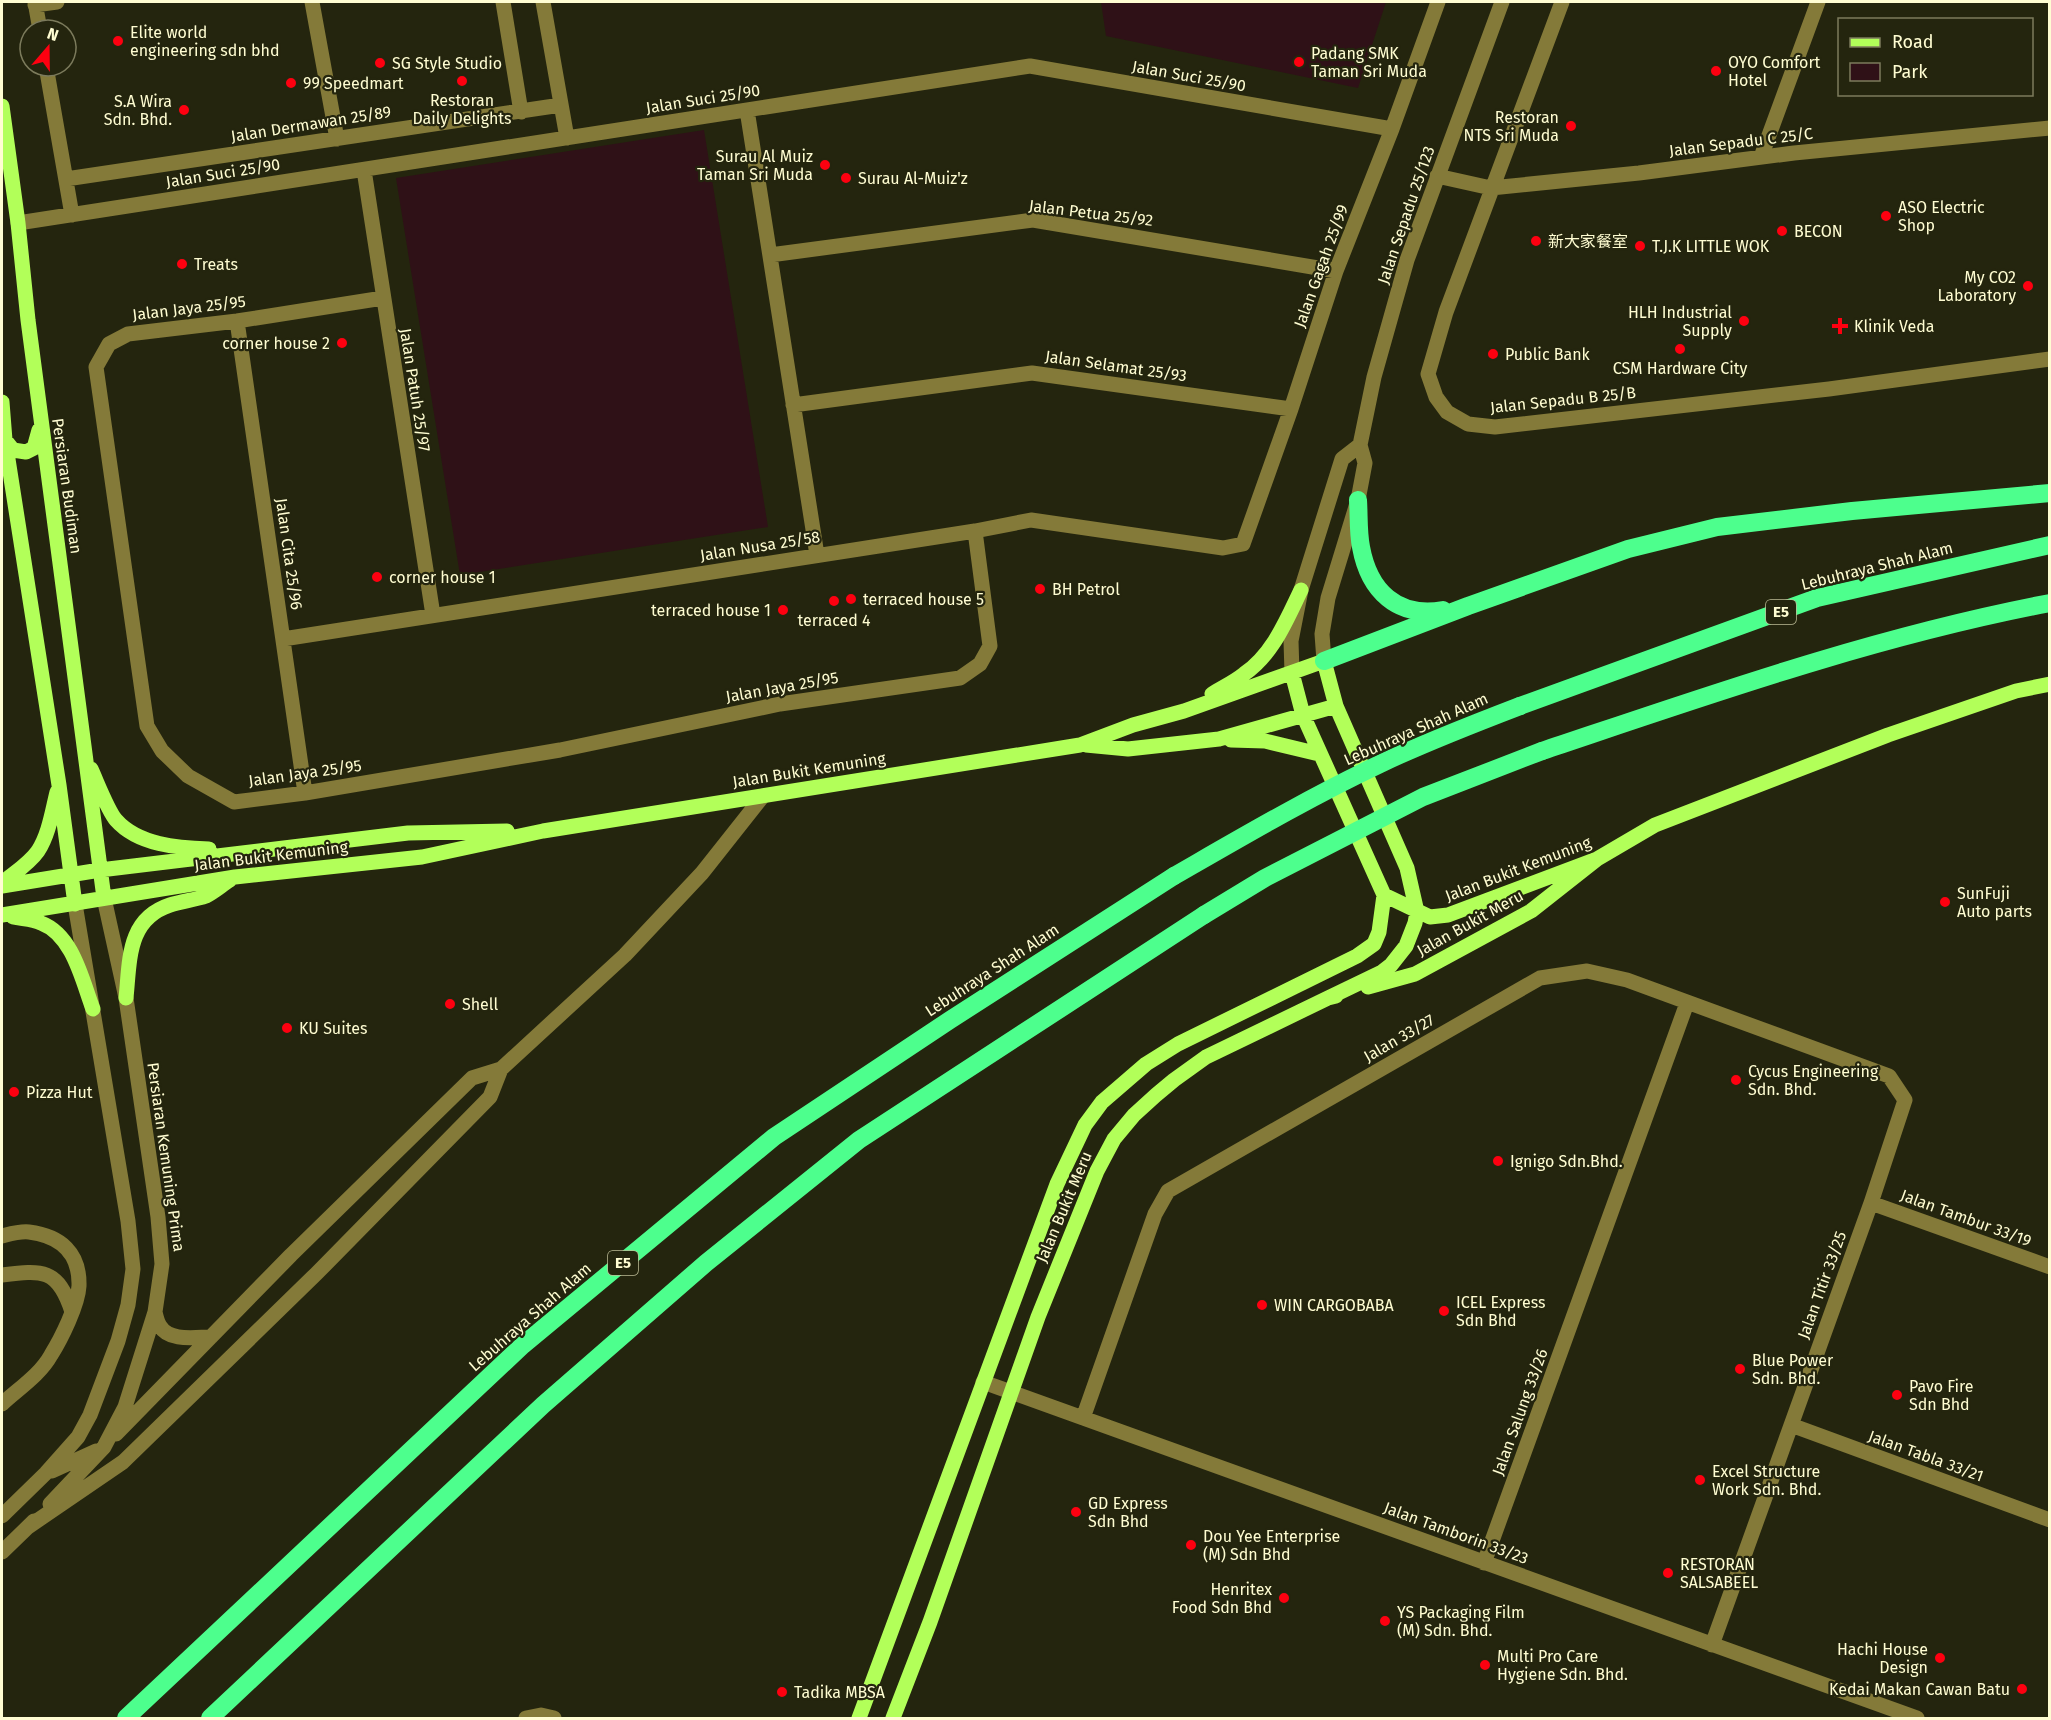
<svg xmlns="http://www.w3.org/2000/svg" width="2051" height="1720" font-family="'Fira Sans','Noto Sans SC',sans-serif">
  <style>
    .green { fill: #2f1117 }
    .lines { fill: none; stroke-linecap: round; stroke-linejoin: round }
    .minor { stroke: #847a39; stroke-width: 15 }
    .major { stroke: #b2ff59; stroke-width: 15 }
    .highway { stroke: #4dff8d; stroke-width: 18 }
    .highway-bridge { stroke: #4dff8d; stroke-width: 18 }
    .poi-dot { fill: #fd0010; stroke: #24250e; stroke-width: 2 }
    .labels { text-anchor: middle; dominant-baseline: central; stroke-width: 4.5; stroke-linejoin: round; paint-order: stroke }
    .shield { fill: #24250e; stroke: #bdbc97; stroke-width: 1.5 }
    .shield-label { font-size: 15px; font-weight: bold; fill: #fffdd2 }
    .poi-label { font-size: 16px; fill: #fffdd2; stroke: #24250e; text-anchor: start }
    .street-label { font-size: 16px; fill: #fffdd2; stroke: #24250e }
  </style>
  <rect width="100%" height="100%" fill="#24250e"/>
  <!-- green -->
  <path class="green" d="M1101,2H1386L1358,88L1106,36Z
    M704,130L768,527L460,575L396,178Z"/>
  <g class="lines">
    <!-- minor -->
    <path class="minor" d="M35,2L40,30
      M312,2L337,139
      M503,2L521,112
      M543,2L567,138
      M1562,2L1446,312L1428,374L1436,397L1447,412L1468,424L1495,427L1829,389L2050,359
      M35,5L57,2
      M46,66L72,215
      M747,110L817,555
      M1761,157L1818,2
      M364,170L433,615
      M1437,176L1491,188L1639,173L1794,153L2050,128
      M66,179L561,105
      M18,223L1030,66L1392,129
      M770,255L1033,220L1336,271
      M383,298L237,321L128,334L109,344L96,367L147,726L162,751L188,776L234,802L305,793L560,750L780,704L960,678L980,664L990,646L975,531
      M237,321L305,793
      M793,405L1032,373L1291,409
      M283,639L975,531L1031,520L1223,548L1243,544L1291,409L1336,271L1392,129L1438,2
      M1324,661L1322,634L1328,598L1358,500L1365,463L1360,445L1374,377L1407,260L1502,2
      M1292,673L1291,641L1301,590L1342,459L1360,445
      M1871,1203L2050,1267
      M2,1236C10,1234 20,1231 29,1232C61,1236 80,1253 79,1286C78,1305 61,1339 51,1355C40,1375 18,1389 2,1404
      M2,1275C42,1270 58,1268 72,1312
      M155,1312C156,1316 157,1322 160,1326C169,1342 196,1337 211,1337
      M983,1382L1917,1718
      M1083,1418L1155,1214L1168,1191L1540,978L1587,971L1627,980L1889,1076L1905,1100L1871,1203L1712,1645
      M1791,1425L2050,1520
      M116,1434L291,1255L472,1078L501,1069
      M52,1471L96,1451
      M50,1504L104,1447L125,1407L155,1312L162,1264L158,1217L126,998L104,898
      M2,1516L46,1473L78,1437L90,1415L118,1341L128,1305L133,1269L128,1221L75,904
      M28,1527L123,1462L316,1274L490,1097L501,1069L625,955L702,873L763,796
      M2,1552L34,1521
      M1484,1563L1687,1003
      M526,1718L541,1715L554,1718"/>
    <!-- major -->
    <path class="major" d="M2,106L18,223L28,320L104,898
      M2,402L5,440L59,785L75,904
      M5,440L13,450L26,452L34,448L39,430
      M1292,673L1303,715L1384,895L1430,917L1448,915L1597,859L1655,825L1888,735L2016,691L2050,684
      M1212,694C1223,687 1234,682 1244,674C1273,654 1286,621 1301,590
      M1231,740L1265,741L1319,754
      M1086,745L1128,749L1219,739L1336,706
      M91,769C97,782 108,811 116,820C138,845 178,848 209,849
      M2,883C14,873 29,864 38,851C49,834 52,812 57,792
      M2,886L100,870L408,833L507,831
      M2,915L235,877L422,857L543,831L1080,745L1133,725L1184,711L1324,661L1336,706L1407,868L1417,912L1415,923L1406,946L1391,965L1382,972L1328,998
      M13,917C22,919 33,919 41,923C73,935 82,980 93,1009
      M1368,987L1415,974L1531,911L1597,859
      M126,998C130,960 127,919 170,905C182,901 195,900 206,896C214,892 222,885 230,880
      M859,1718L1057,1184L1085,1125L1102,1102L1146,1064L1178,1044L1357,956L1374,944L1379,932L1384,895
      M893,1718L930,1622L1038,1317L1097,1171L1114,1139L1134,1115L1156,1095L1174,1080L1206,1057L1328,998L1336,996"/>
    <!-- highway -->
    <path class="highway" d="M1358,500C1359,515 1358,532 1361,547C1369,591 1397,618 1443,610
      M1324,661L1468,606L1628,549L1717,527L1852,511L2050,493
      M1520,706L1817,598L2050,545
      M1542,751C1709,695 1876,636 2050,603
      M126,1718L523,1345L774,1137L950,1020L1174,876
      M210,1718L543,1405L706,1263L859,1140L1204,915"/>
    <!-- highway-bridge -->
    <path class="highway-bridge" d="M1174,876C1242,837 1310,797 1380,764C1426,742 1473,724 1520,706
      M1204,915L1265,878L1423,797L1542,751"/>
  </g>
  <!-- markers -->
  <g class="poi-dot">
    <circle cx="118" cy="41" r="6"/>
    <circle cx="1299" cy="62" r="6"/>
    <circle cx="380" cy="63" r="6"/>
    <circle cx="1716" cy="71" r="6"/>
    <circle cx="462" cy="81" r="6"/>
    <circle cx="291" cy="83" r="6"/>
    <circle cx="184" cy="110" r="6"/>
    <circle cx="1571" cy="126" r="6"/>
    <circle cx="825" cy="165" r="6"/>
    <circle cx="846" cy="178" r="6"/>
    <circle cx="1886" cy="216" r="6"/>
    <circle cx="1782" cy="231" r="6"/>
    <circle cx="1536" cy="241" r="6"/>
    <circle cx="1640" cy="246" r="6"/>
    <circle cx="182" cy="264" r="6"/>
    <circle cx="2028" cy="286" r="6"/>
    <circle cx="1744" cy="321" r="6"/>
    <path d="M1837 317h6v6h6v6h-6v6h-6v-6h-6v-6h6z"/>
    <circle cx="342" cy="343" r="6"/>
    <circle cx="1680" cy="349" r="6"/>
    <circle cx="1493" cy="354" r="6"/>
    <circle cx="377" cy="577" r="6"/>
    <circle cx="1040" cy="589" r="6"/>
    <circle cx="851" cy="599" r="6"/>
    <circle cx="834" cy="601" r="6"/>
    <circle cx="783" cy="610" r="6"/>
    <circle cx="1945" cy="902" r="6"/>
    <circle cx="450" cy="1004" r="6"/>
    <circle cx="287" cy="1028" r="6"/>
    <circle cx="1736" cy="1080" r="6"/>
    <circle cx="14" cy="1092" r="6"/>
    <circle cx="1498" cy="1161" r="6"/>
    <circle cx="1262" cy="1305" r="6"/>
    <circle cx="1444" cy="1311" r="6"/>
    <circle cx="1740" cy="1369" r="6"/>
    <circle cx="1897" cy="1395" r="6"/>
    <circle cx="1700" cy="1480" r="6"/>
    <circle cx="1076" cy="1512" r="6"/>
    <circle cx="1191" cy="1545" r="6"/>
    <circle cx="1668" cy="1573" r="6"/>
    <circle cx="1284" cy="1598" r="6"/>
    <circle cx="1385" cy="1621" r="6"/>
    <circle cx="1940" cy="1658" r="6"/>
    <circle cx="1485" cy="1665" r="6"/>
    <circle cx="2022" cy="1689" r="6"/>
    <circle cx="782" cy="1692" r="6"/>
  </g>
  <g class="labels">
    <!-- shield labels -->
    <g class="shield">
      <rect x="1766" y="600" width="30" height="24" rx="4.5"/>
      <rect x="608" y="1251" width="30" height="24" rx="4.5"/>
    </g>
    <g class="shield-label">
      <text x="1781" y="612">E5</text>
      <text x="623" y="1263">E5</text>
    </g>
    <!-- poi labels -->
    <g class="poi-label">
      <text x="130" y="32">Elite world<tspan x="130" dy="18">engineering sdn bhd</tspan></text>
      <text x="1311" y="53">Padang SMK<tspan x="1311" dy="18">Taman Sri Muda</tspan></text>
      <text x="1728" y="62">OYO Comfort<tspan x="1728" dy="18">Hotel</tspan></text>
      <text x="392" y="63">SG Style Studio</text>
      <text x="303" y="83">99 Speedmart</text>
      <text x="462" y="100" text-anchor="middle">Restoran<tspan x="462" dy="18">Daily Delights</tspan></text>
      <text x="172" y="101" text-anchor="end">S.A Wira<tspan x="172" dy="18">Sdn. Bhd.</tspan></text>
      <text x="1559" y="117" text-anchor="end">Restoran<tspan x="1559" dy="18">NTS Sri Muda</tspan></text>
      <text x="813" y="156" text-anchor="end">Surau Al Muiz<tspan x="813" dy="18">Taman Sri Muda</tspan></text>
      <text x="858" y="178">Surau Al-Muiz'z</text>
      <text x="1898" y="207">ASO Electric<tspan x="1898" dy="18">Shop</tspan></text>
      <text x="1794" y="231">BECON</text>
      <text x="1548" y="241">新大家餐室</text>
      <text x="1652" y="246">T.J.K LITTLE WOK</text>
      <text x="194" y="264">Treats</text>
      <text x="2016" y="277" text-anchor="end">My CO2<tspan x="2016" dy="18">Laboratory</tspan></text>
      <text x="1732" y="312" text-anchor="end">HLH Industrial<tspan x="1732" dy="18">Supply</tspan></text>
      <text x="1854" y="326">Klinik Veda</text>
      <text x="330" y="343" text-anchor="end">corner house 2</text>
      <text x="1505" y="354">Public Bank</text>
      <text x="1680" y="368" text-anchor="middle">CSM Hardware City</text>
      <text x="389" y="577">corner house 1</text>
      <text x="1052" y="589">BH Petrol</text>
      <text x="863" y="599">terraced house 5</text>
      <text x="771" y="610" text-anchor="end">terraced house 1</text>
      <text x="834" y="620" text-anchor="middle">terraced 4</text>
      <text x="1957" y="893">SunFuji<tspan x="1957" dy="18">Auto parts</tspan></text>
      <text x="462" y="1004">Shell</text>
      <text x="299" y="1028">KU Suites</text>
      <text x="1748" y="1071">Cycus Engineering<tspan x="1748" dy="18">Sdn. Bhd.</tspan></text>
      <text x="26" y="1092">Pizza Hut</text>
      <text x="1510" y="1161">Ignigo Sdn.Bhd.</text>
      <text x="1456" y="1302">ICEL Express<tspan x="1456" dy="18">Sdn Bhd</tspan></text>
      <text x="1274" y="1305">WIN CARGOBABA</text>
      <text x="1752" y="1360">Blue Power<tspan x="1752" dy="18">Sdn. Bhd.</tspan></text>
      <text x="1909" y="1386">Pavo Fire<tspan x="1909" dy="18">Sdn Bhd</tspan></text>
      <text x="1712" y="1471">Excel Structure<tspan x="1712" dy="18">Work Sdn. Bhd.</tspan></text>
      <text x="1088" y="1503">GD Express<tspan x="1088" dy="18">Sdn Bhd</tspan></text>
      <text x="1203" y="1536">Dou Yee Enterprise<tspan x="1203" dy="18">(M) Sdn Bhd</tspan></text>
      <text x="1680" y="1564">RESTORAN<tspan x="1680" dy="18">SALSABEEL</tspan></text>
      <text x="1272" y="1589" text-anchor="end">Henritex<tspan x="1272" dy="18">Food Sdn Bhd</tspan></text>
      <text x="1397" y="1612">YS Packaging Film<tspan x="1397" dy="18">(M) Sdn. Bhd.</tspan></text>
      <text x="1928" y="1649" text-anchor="end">Hachi House<tspan x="1928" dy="18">Design</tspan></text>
      <text x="1497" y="1656">Multi Pro Care<tspan x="1497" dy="18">Hygiene Sdn. Bhd.</tspan></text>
      <text x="2010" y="1689" text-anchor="end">Kedai Makan Cawan Batu</text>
      <text x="794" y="1692">Tadika MBSA</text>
    </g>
    <!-- street labels -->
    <g class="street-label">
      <text transform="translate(1189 76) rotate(10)">Jalan Suci 25/90</text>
      <text transform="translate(703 99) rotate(-9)">Jalan Suci 25/90</text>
      <text transform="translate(311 124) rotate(-9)">Jalan Dermawan 25/89</text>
      <text transform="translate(1741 142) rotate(-7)">Jalan Sepadu C 25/C</text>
      <text transform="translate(223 173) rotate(-9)">Jalan Suci 25/90</text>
      <text transform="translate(1091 213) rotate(7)">Jalan Petua 25/92</text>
      <text transform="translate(1406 215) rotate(-71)">Jalan Sepadu 25/123</text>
      <text transform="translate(1321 266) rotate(-70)">Jalan Gagah 25/99</text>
      <text transform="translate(189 308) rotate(-7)">Jalan Jaya 25/95</text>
      <text transform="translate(1116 366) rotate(8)">Jalan Selamat 25/93</text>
      <text transform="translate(415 390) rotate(81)">Jalan Patuh 25/97</text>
      <text transform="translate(1563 400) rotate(-6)">Jalan Sepadu B 25/B</text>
      <text transform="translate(67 486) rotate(82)">Persiaran Budiman</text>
      <text transform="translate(760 546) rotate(-9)">Jalan Nusa 25/58</text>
      <text transform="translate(289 554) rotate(82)">Jalan Cita 25/96</text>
      <text transform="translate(1877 566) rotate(-14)">Lebuhraya Shah Alam</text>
      <text transform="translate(782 687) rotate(-10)">Jalan Jaya 25/95</text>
      <text transform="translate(1416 729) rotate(-24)">Lebuhraya Shah Alam</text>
      <text transform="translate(809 770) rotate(-9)">Jalan Bukit Kemuning</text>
      <text transform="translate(305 773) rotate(-8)">Jalan Jaya 25/95</text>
      <text transform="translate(271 856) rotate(-7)">Jalan Bukit Kemuning</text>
      <text transform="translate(1518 869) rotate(-21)">Jalan Bukit Kemuning</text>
      <text transform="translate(1470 923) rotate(-29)">Jalan Bukit Meru</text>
      <text transform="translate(992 970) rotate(-33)">Lebuhraya Shah Alam</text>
      <text transform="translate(1399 1038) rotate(-30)">Jalan 33/27</text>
      <text transform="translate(166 1157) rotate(82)">Persiaran Kemuning Prima</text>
      <text transform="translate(1064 1207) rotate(-67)">Jalan Bukit Meru</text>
      <text transform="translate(1966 1218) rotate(20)">Jalan Tambur 33/19</text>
      <text transform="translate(1822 1285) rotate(-70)">Jalan Titir 33/25</text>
      <text transform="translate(530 1317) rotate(-41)">Lebuhraya Shah Alam</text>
      <text transform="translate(1520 1412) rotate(-70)">Jalan Salung 33/26</text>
      <text transform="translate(1926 1456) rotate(20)">Jalan Tabla 33/21</text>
      <text transform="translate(1456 1533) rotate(20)">Jalan Tamborin 33/23</text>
    </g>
  </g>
  <!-- border -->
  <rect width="2051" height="1720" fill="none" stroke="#fffdd2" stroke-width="6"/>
  <!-- legend -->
  <rect x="1838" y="18" width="195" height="78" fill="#24250e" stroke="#7c7b5c" stroke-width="1.5"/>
  <rect x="1850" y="38" width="30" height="9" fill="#b2ff59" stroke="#7c7b5c" stroke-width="1.5"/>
  <text x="1892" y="48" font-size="18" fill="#fffdd2">Road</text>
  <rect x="1850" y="63" width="30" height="18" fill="#2f1117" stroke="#7c7b5c" stroke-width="1.5"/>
  <text x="1892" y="78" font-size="18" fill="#fffdd2">Park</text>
  <!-- north arrow -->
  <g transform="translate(48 48) rotate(20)"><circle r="28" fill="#24250e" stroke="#7c7b5c" stroke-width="1.5"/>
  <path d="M0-4.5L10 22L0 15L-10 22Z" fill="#fd0010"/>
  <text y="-9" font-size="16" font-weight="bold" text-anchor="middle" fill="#fffdd2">N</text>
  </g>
</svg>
